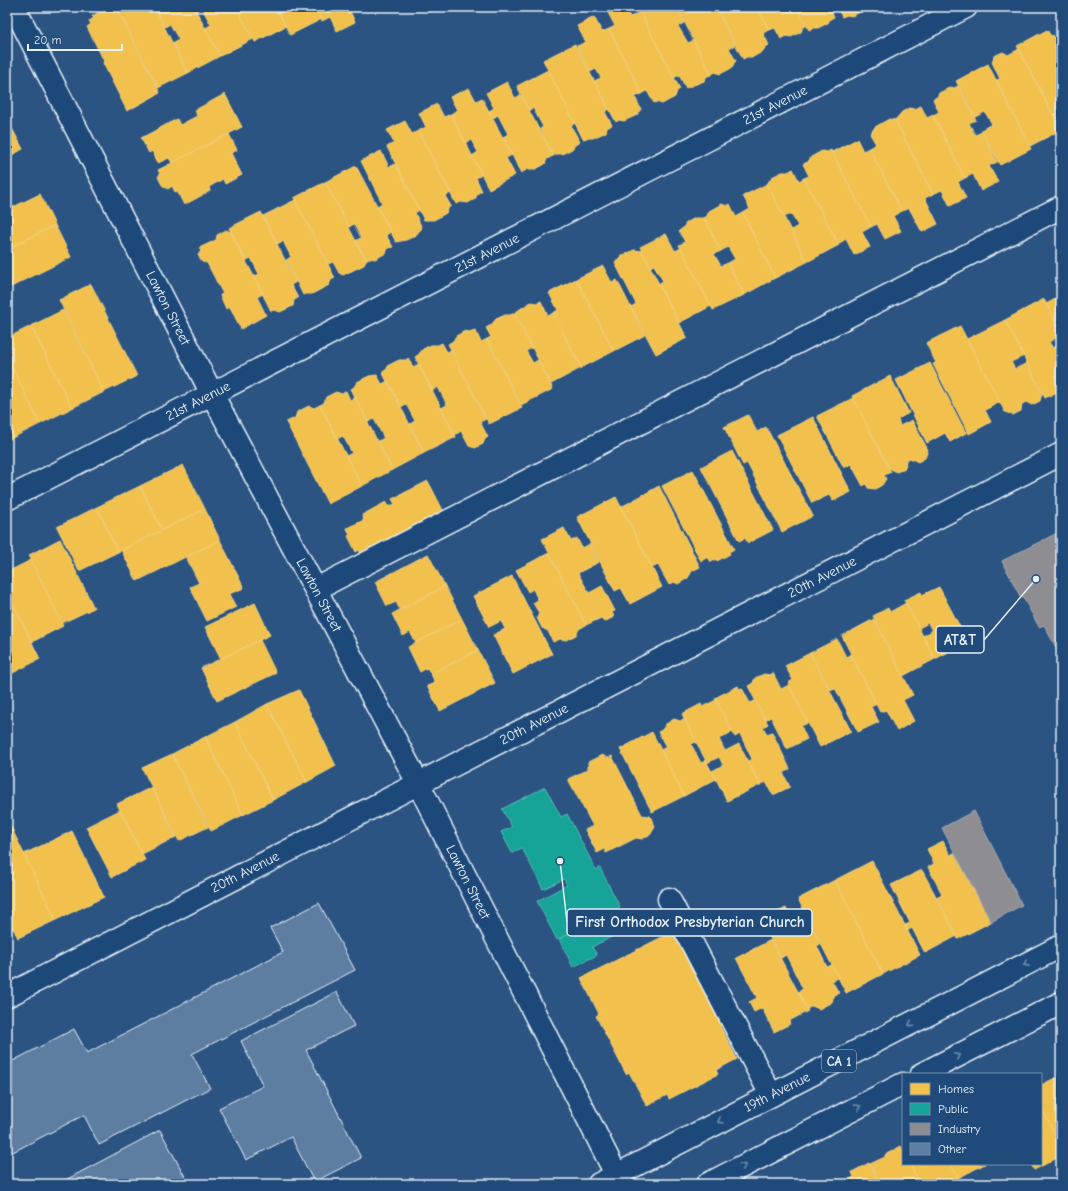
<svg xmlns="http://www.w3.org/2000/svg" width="1068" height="1191" font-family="'Comic Neue',sans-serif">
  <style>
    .homes { fill: #f2c14e; stroke: #efcf81 }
    .public { fill: #17a398; stroke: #56bab5 }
    .industry { fill: #8d8d92; stroke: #a8abb1 }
    .building { fill: #5d7da1; stroke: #e8f1f8 }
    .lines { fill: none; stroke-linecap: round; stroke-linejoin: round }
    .minor-casing { stroke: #e8f1f8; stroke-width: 25 }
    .highway-casing { stroke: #e8f1f8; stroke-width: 25 }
    .minor { stroke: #1f4a7a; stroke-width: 22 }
    .highway { stroke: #1f4a7a; stroke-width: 22 }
    .oneway { stroke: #6f8dac }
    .labels { text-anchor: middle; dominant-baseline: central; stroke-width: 4; stroke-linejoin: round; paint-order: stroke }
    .shield { fill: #1f4a7a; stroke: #acbfd2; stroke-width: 1 }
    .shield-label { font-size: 13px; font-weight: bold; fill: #e8f1f8 }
    .street-label { font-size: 14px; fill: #e8f1f8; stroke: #1f4a7a }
    .leader { fill: none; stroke: #e8f1f8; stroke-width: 1.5 }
    .callout-dot { fill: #e8f1f8; stroke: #1f4a7a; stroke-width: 1.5 }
    .callout { fill: #1f4a7a; stroke: #e8f1f8; stroke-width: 1.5 }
    .callout-label { font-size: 15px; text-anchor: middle; font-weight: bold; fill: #e8f1f8 }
  </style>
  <rect width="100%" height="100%" fill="#2b5482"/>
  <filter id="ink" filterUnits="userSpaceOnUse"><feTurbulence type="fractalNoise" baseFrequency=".025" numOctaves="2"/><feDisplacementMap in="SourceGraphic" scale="8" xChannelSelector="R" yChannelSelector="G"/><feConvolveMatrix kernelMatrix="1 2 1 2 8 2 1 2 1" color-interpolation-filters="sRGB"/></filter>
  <g filter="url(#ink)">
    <!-- homes -->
    <path class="homes" d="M109,7L111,10L116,7L160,93L127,111L103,63L104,61L87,27L91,24L89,21L94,18L92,16Z
      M119,7H154L188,73L158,88L117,8Z
      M154,7H194L220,56L188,73L173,43L179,40L170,24L165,27Z
      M194,7H236L253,39L220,56L205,28L211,25L202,8L196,11Z
      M241,7H276L286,26L255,42L239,12L243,9Z
      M276,7H315L322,19L290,35Z
      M315,7H348L355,22L337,31L330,17L322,21Z
      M605,7H625L630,17L640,12L680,89L677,91L675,97L662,104L656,102L654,103L647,91L642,94L609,29L615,26Z
      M646,7H677L684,23L678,26L688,43L694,40L711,75L707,76L704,81L686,88L679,75L674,78L640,12L646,8Z
      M677,7H716L735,45L729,48L736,61L734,63L732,68L720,74L715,72L711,75Z
      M716,7H757L769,30L763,33L769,45L766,47L762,52L753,57H747L743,59Z
      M757,7H797L806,26L803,27L801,32L791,37L786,36L781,39L775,28L769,30Z
      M797,7H830L834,17L830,19L828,23L818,28H813L809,30Z
      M837,7H864L862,11L852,16L847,15L842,17Z
      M594,17L602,32L609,29L642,94L635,97L641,109L637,115L624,121L619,120L616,122L594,81L601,78L596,69L590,72L577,46L586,42L577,26Z
      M1047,30L1051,36L1053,35L1058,44L1061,45V130L1017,46Z
      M575,44L609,109L605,112L612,125L607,128L606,132L593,138H588L583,139L543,60Z
      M1019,49L1061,130L1030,146L996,80L1000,79L992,62L994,56L1003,52L1008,55Z
      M988,64L1031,149L1000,165L981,130L992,124L985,112L975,117L956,81Z
      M548,70L575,123L571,126L580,142L575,145L572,149L562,154H557L553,156L540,129L543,127L533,108L529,110L517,86Z
      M507,82L515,98L521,95L553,156L547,159L545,164L536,169H528L521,173L503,137L508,134L498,115L493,118L489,111L494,108L486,93Z
      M958,86L976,120L969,123L975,135L982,132L997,162L989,166L998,182L981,191L973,174L965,178L933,115L939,112L933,99L937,97L939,93L951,87L954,88Z
      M469,88L476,101L482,98L512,155L506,158L515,175L489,189L472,156L478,152L471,140L465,143L451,114L457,110L450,97Z
      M225,94L242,127L172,163L169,158L158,163L152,151L149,153L141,138L177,119L180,125L197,116L195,110Z
      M437,104L444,117L451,114L482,175L476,178L482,191L478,193L475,199L468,203L461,202L456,204L418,131L426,127L419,113Z
      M921,106L927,118L933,115L965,178L958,182L966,198L950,206L942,190L933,194L895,120L902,112L909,108L915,109Z
      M7,119L23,149L7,158Z
      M889,119L895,120L933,194L925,198L938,224L922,232L909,208L902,211L869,148L876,144L870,134L875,127Z
      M405,121L412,134L418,131L451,193L445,196L451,206L449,207L446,213L434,220H424L387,147L394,143L387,130Z
      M229,134L237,150L231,153L242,175L225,184L223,179L209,187L210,191L184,205L177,191L175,192L172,186L168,189L162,185L158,177L160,174L158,170Z
      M857,139L863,151L869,148L902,211L893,216L901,231L885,239L877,224L871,227L832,152Z
      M831,150L871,227L862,232L870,247L854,255L846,239L838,244L804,178L809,176L803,164L808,162L811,157L822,151L827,152Z
      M381,151L389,167L396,164L419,210L415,213L422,228L415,236L406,240L396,242L377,206L382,203L361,161Z
      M356,166L391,232L386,235L393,247L388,248L386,253L375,259L369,258L366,260L355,241L361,238L354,224L349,227L325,182Z
      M793,169L799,181L804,178L839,245L807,262L791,230L798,226L791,214L784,217L767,184L772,177L782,172H788Z
      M325,182L366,260L364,265L343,275L339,273L333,262L328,264L294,198Z
      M767,184L807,262L775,278L743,213L750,209L743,196Z
      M40,194L55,225L7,249V210Z
      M295,200L335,278L331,280L329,285L312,294H305L303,295L286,260L291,257L283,241L277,244L263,216Z
      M722,204L727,206L730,204L736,217L743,213L775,278L744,295L728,263L735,259L728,247L721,251L704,218L707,216L709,211Z
      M261,212L296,282L291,285L298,298L294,300L293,306L280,312L274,310L271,311L254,277L259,274L251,258L245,261L229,228Z
      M695,218H704L721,251L714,254L721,266L728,263L744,295L713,310L679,245L685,242L679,231L683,228L686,223Z
      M55,225L71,257L7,289V249Z
      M226,230L231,232L263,294L257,297L266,315L241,329L230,307L226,309L220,295L223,294L207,263L202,262L198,255L201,251L199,248L216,240L217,235Z
      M666,234L675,251L681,248L711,306L679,323L658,284L663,281L654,265L650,267L640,247Z
      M634,250L642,251L687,338L656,354L631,307L636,304L615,263L620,257Z
      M603,266L612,283L617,280L645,335L614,351L576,279Z
      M576,279L614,351L581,368L553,313L558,310L549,293Z
      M91,284L137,376L104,392L59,300Z
      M1061,296V333L1046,304Z
      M1044,299L1061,333V335L1049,342L1053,348L1061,344V390L1045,398L1005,320Z
      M541,301L548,316L553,313L581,368L551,384L514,313L531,302L537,303Z
      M63,310L104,392L72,408L31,326Z
      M514,313L532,348L526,351L533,363L538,360L553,389L521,405L487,339L491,337L486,328L491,325L496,319L505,315H510Z
      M1005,320L1024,356L1011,362L1015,369L1027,363L1042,393L1040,401L1032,405L1026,402L1022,404L1021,411L1013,415L1005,412L967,339Z
      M31,326L72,408L40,424L7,357V338Z
      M960,326L1000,402L985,410L991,422L969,434L933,364L936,363L926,343Z
      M475,330L481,342L487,339L522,408L489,424L448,344L453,341L456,336L465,331L469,332Z
      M442,343L447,352L451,350L486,419L480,422L488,437L485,439L483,444L475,448L469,446L461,431L455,435L441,408L447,405L438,387L432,391L415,357L418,355L423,349L431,345H438Z
      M7,357L40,424L8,440L7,439Z
      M408,358L413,367L419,364L456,437L424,453L410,424L415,421L406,404L401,407L382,372L386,370L389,365L399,360H406Z
      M930,363L966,433L950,442L945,433L927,443L896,380Z
      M377,375L382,384L388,381L424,453L392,470L378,441L384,438L374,419L368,422L351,389L354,387L357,382L369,376Z
      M890,376L909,413L898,419L900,426L912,420L928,450L925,458L918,462L910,458L906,460L905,468L897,472L889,468L852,396Z
      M346,391L350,400L355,397L392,470L362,486L346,456L352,453L343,436L337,439L320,405L324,403L326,397L336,392L342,394Z
      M853,398L891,472L884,475L886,479L882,485L875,489L868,488L866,484L863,486L851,464L844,468L817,416Z
      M320,405L362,486L328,504L286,422L295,418L297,412L309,406L314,408Z
      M748,415L757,432L766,427L813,516L782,532L747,463L743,465L724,427Z
      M813,417L851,492L833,501L829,495L812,503L777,435Z
      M732,451L773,530L748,543L745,538L739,541L701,467Z
      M183,465L205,509L162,530L140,486Z
      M693,470L734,549L729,552L730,554L717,561L716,559L711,562L708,557L701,561L662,486Z
      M428,481L445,514L363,557L359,550L356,552L348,536L350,535L347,528L364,520L362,515L386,502L389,507L395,504L392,499Z
      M140,486L162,530L118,552L97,507Z
      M659,486L700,567L692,571L688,578L678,584L674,582L669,585L658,565L652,568L621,507Z
      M616,497L662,587L630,604L621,588L615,591L577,517Z
      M97,507L118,552L79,571L57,527Z
      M205,509L220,540L137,581L121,550Z
      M564,528L571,541L577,538L582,548L590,544L599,562L578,573L589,593L602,586L615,611L612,612L614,617L604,622L601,618L586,625L542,539Z
      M60,539L94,608L62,623L29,555Z
      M220,540L244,588L229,594L236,607L207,621L190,587L199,583L186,557Z
      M549,553L586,625L579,629L576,635L566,640L560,639L553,642L548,631L542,628L537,618L539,613L533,603L538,600L533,589L528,592L516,570Z
      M428,554L445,586L400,610L396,602L387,606L375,582Z
      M31,560L63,626L32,642L7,591V572Z
      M512,576L552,654L513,674L493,635L505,629L501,621L489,627L473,596Z
      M445,586L462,619L416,643L410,632L403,636L392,614Z
      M939,587L968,642L935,659L923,636L932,631L928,623L919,628L904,600L921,592L922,595Z
      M7,591L40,659L7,676Z
      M255,603L270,635L221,659L205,627Z
      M906,603L935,659L903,676L873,616L888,608L890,612Z
      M462,619L478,650L431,674L427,668L420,672L408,647Z
      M874,619L913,695L903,700L914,721L897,731L886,710L880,712L842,636Z
      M837,639L846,657L851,654L876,704L871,707L879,722L858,732L835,688L830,690L810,653Z
      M260,640L276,673L217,701L201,668Z
      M478,650L495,683L440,711L427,686L435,683L431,674Z
      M810,653L851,731L820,747L788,683L793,680L785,666Z
      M773,673L781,689L789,685L808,723L801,726L807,739L787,749L771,717L765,720L748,686L753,683L755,678L764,674L770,675Z
      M738,686L739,689L742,688L750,703L755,701L768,724L763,727L767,734L772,732L790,769L783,773L790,787L773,795L766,782L760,785L748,762L752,759L740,734L735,737L715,698Z
      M299,690L336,766L307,782L267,704Z
      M716,700L732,732L719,739L725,751L739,744L760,785L727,801L712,771L723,765L719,757L707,763L682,714L701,704L702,707Z
      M267,704L307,782L273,800L235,722Z
      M685,718L696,742L691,744L701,763L706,761L716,779L684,796L661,750L666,747L658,732L662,730L666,724L674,719L680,721Z
      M235,722L273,800L243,815L205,737Z
      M652,732L684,796L652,812L620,749Z
      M205,737L243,815L211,831L172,754Z
      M172,754L208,827L179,841L142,768Z
      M602,755L608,758L612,756L642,815L650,816L655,826L651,834L642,839L636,838L606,853L605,849L597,853L585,830L593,826L568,779L588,769V762Z
      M152,787L176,837L142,854L117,804Z
      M120,810L145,860L112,877L86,827Z
      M11,827L56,920L18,938L7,916V829Z
      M72,831L104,897L56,920L24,854Z
      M943,841L950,855L954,853L991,922L958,939L937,897L942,894L928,867L934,864L927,849Z
      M872,861L920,955L883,974L835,880Z
      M922,870L957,936L925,953L912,928L907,931L905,925L910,923L891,885Z
      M835,880L883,974L846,993L798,899Z
      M786,908L791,919L798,915L801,916L806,914L820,944L817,946L827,967L832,965L838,978L832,981L839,993L834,995L832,1002L819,1009L812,1006L807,1009L798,992L803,989L786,955L781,958L768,934L777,929L770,916Z
      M7,916L13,929L7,932Z
      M672,932L690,966L693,964L724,1025L720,1026L737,1059L716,1070L718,1074L669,1099L667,1095L647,1106L629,1072L626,1074L596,1016L599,1014L581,978Z
      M771,940L808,1011L789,1021L790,1024L774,1032L762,1008L754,1012L749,1002L757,998L736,958Z
      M1061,1075V1147L1041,1106V1085Z
      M1041,1106L1061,1147V1156L1034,1170L1031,1164H1041Z
      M901,1146L903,1150V1164H910L920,1184H880L870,1164L885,1157V1155Z
      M869,1163L880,1184H841L854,1177L852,1172Z
      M910,1164H951L958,1178L945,1184H920Z
      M951,1164H985L958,1178Z
      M838,1179L841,1184H827Z"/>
    <!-- public -->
    <path class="public" d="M545,787L561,817L567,814L596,870L600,868L620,907L557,940L537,901L567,885L564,879L543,889L522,848L512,853L501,832L512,827L502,809Z
      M611,912L621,932L592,947L597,955L573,967L559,939Z"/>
    <!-- industry -->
    <path class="industry" d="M1061,531V657L1044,625L1039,627L1023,597L1021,598L1002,561Z
      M974,811L1022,905L991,922L942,828Z"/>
    <!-- building -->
    <path class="building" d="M319,903L355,970L192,1054L210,1088L99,1145L84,1115L11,1153L7,1144V1064L74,1029L87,1053L283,952L270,928Z
      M337,992L354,1026L306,1050L361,1158L314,1182L291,1137L246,1160L219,1108L263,1086L241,1041Z
      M160,1130L189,1184H58Z"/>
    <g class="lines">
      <defs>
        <path id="minor" d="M14,7L212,394L418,783L621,1184
          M7,499L966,7
          M316,589L1061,207
          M669,899L771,1095
          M7,996L464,760L1061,454"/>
        <path id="highway" d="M922,1074L1061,1003
          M599,1184L1061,946
          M708,1184L903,1084"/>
      </defs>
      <!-- minor casing -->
      <use href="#minor" class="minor-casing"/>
      <!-- highway casing -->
      <use href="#highway" class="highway-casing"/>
      <!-- minor -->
      <use href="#minor" class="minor"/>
      <!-- highway -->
      <use href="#highway" class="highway"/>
    </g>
    <!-- one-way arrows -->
    <defs><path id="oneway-chevron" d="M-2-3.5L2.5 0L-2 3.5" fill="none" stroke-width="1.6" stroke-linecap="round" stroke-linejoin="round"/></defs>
    <g class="oneway">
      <use href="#oneway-chevron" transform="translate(1026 964) rotate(153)"/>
      <use href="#oneway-chevron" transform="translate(911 1024) rotate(153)"/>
      <use href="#oneway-chevron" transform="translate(957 1056) rotate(-27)"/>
      <use href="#oneway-chevron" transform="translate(858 1107) rotate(-27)"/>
      <use href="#oneway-chevron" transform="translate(720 1121) rotate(153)"/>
      <use href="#oneway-chevron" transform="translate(743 1166) rotate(-27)"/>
    </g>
  </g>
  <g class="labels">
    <!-- shield labels -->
    <rect class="shield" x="822" y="1050" width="34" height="22" rx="3"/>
    <g class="shield-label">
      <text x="839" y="1061">CA 1</text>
    </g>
    <!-- street labels -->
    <g class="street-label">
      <text transform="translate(775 105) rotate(-27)">21st Avenue</text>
      <text transform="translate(487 253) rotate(-27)">21st Avenue</text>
      <text transform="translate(168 308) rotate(63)">Lawton Street</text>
      <text transform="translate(198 401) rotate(-27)">21st Avenue</text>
      <text transform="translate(822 577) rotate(-27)">20th Avenue</text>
      <text transform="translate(319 595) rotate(62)">Lawton Street</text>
      <text transform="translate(534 724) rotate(-27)">20th Avenue</text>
      <text transform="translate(245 872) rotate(-27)">20th Avenue</text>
      <text transform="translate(468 882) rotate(63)">Lawton Street</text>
      <text transform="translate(777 1092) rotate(-27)">19th Avenue</text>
    </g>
  </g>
  <!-- callouts -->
  <path class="leader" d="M1036 579L984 640M560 861L567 922"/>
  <g class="callout-dot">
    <circle cx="1036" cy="579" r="4"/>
    <circle cx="560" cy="861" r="4"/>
  </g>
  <g class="callout">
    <rect x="936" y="626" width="48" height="27" rx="4"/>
    <rect x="567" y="909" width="245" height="27" rx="4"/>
  </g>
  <g class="callout-label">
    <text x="960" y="645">AT&amp;T</text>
    <text x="690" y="927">First Orthodox Presbyterian Church</text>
  </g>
  <!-- margin -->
  <rect width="1068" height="1191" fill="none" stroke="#1f4a7a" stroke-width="24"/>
  <rect x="12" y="12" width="1044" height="1167" fill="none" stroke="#e8f1f8" stroke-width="1.5" filter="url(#ink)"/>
  <!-- legend -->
  <rect x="902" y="1073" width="140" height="92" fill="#1f4a7a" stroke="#6f8dac"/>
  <rect x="910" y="1083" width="20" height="12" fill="#f2c14e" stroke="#6f8dac"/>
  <text x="938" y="1093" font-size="12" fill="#e8f1f8">Homes</text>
  <rect x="910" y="1103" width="20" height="12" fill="#17a398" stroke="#6f8dac"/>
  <text x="938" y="1113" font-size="12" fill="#e8f1f8">Public</text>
  <rect x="910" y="1123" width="20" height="12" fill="#8d8d92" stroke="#6f8dac"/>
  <text x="938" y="1133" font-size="12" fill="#e8f1f8">Industry</text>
  <rect x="910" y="1143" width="20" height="12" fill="#5d7da1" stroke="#6f8dac"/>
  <text x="938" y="1153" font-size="12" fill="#e8f1f8">Other</text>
  <!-- scale -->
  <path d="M28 44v6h94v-6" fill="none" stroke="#e8f1f8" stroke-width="2"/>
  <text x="34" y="44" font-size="12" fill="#e8f1f8" stroke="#1f4a7a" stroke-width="3" paint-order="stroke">20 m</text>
</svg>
